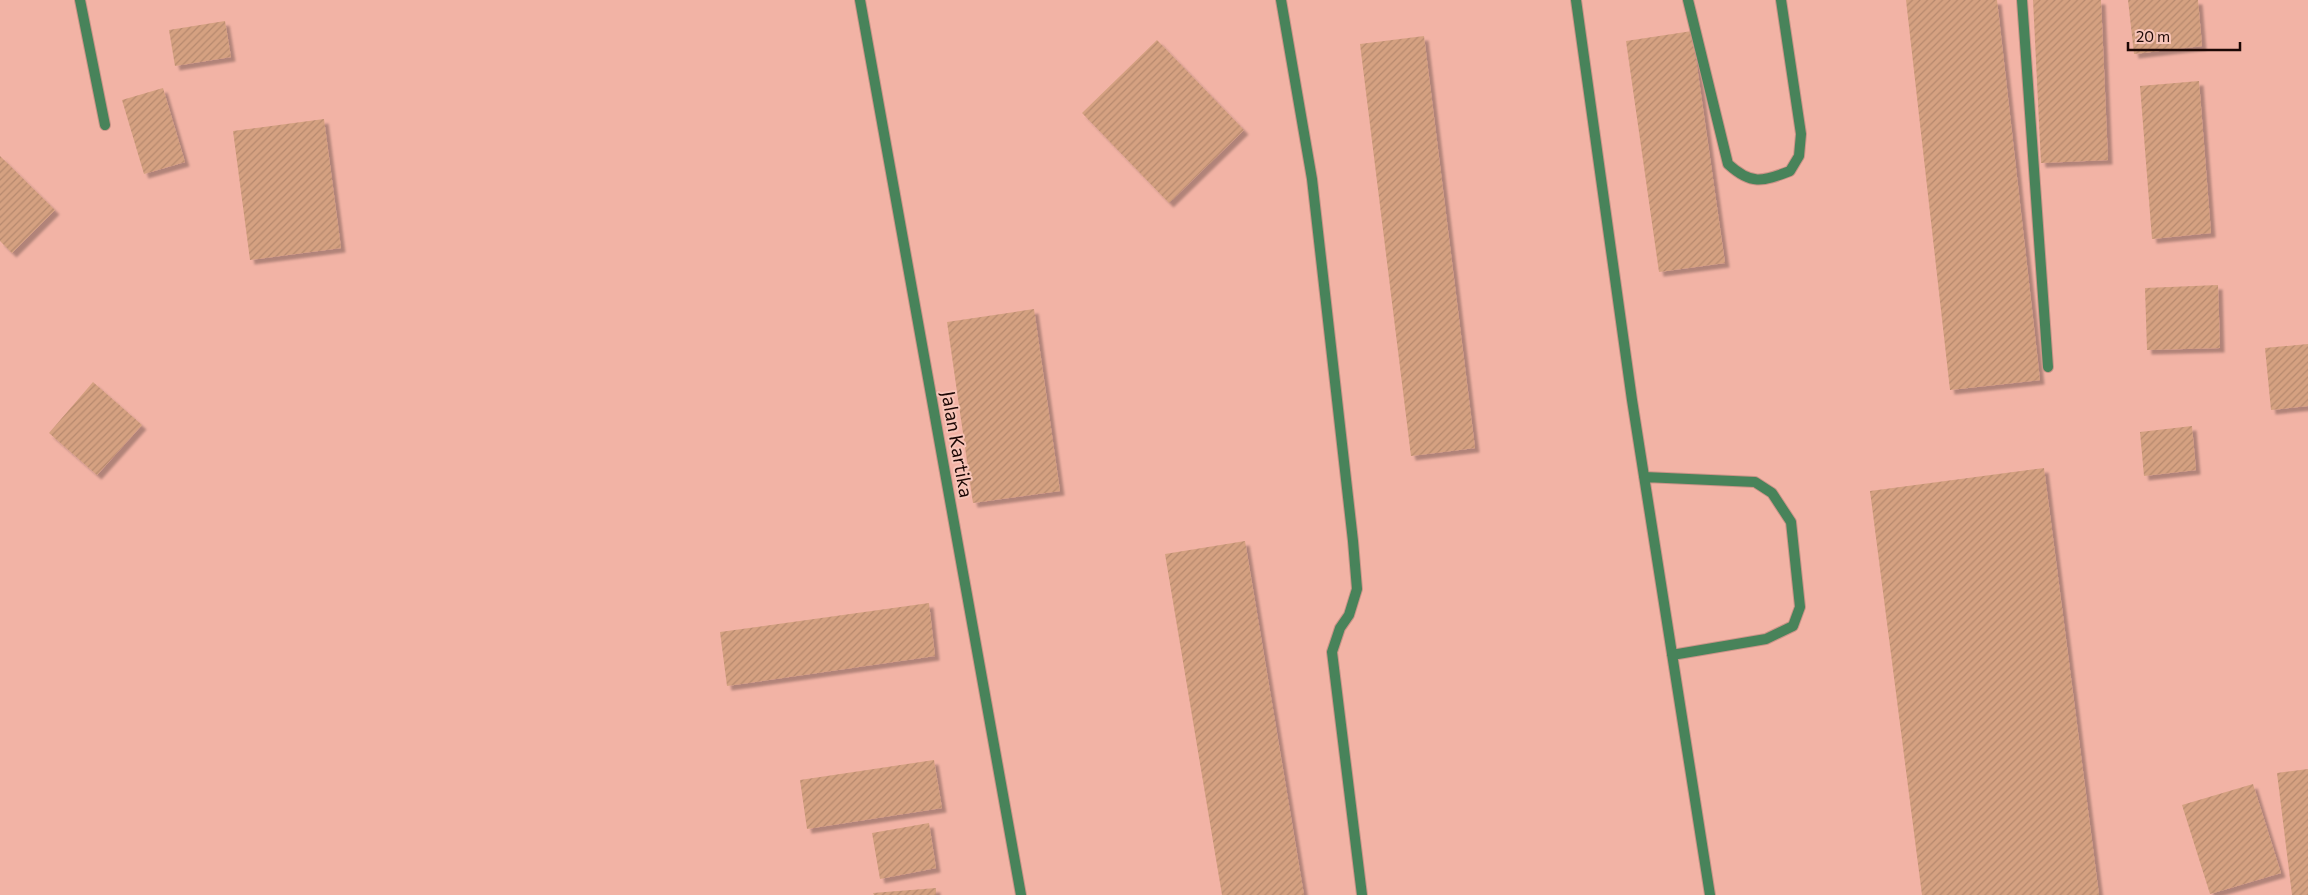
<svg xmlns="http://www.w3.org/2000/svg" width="2308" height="895" font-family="Commissioner,sans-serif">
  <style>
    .building { fill: url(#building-hatch); filter: url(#shadow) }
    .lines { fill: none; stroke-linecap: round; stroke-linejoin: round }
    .lane-casing { stroke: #cb9488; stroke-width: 12 }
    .street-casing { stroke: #cb9488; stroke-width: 12 }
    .lane { stroke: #48835a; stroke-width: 10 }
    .street { stroke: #48835a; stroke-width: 10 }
    .labels { text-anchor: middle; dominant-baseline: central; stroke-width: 4; stroke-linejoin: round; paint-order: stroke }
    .street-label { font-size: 19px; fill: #1c0805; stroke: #f7c4b8 }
  </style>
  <defs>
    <pattern id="building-hatch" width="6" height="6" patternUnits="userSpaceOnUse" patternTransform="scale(1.25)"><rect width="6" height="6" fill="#d5a181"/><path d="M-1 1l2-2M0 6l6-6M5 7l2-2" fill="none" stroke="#b6896e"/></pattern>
    <filter id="shadow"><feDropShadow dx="4.5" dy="4.5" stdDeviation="1" flood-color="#0004"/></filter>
  </defs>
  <rect width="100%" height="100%" fill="#f2b3a5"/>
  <!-- building -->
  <path class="building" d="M1906,0H1997L2040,380L1950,390Z
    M2033,0H2101L2108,160L2041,163Z
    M2128,0H2198L2202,46L2134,54Z
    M225,21L231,57L175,66L169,30Z
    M1692,31L1725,263L1659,272L1626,41Z
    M1424,36L1475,448L1411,456L1360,44Z
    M1157,40L1244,130L1169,203L1082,113Z
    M2199,81L2211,233L2152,239L2140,86Z
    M163,88L185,162L144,174L122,100Z
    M324,119L341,248L250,260L233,131Z
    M0,156L55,210L12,253L0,241Z
    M2218,285L2220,348L2147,350L2145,288Z
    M1034,309L1060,491L973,503L947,322Z
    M2308,344V406L2271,410L2265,348Z
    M93,382L142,425L97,475L49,433Z
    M2192,426L2196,470L2144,476L2140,432Z
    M2044,468L2099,895H1922L1870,491Z
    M1245,541L1304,895H1222L1165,554Z
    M929,603L935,656L727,686L720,632Z
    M934,760L942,808L807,829L800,780Z
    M2308,769V895H2292L2277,773Z
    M2253,784L2281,873L2210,894L2182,805Z
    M929,823L936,868L880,879L872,833Z
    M936,888V895H874L873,893Z"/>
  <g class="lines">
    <defs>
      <path id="lane" d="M80,0L105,125
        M1281,0L1312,179L1353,541L1357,589L1349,615L1340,628L1332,652L1362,895
        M1576,0L1632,400L1710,895
        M1688,0L1728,164C1751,185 1762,182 1790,171L1799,156L1801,134L1781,0
        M1644,477L1755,482L1772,493L1791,522L1800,607L1793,626L1766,639L1672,655"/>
      <path id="street" d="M860,0L1021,895
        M2022,0L2048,367"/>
    </defs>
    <!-- lane casing -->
    <use href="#lane" class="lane-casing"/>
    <!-- street casing -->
    <use href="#street" class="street-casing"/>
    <!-- lane -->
    <use href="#lane" class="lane"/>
    <!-- street -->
    <use href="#street" class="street"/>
  </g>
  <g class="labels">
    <!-- street labels -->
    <g class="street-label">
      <text transform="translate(958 444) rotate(80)">Jalan Kartika</text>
    </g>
  </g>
  <!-- scale -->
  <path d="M2128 42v8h112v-8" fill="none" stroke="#1c0805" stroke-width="2.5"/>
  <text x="2136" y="42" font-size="15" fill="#1c0805" stroke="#f7c4b8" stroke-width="4" paint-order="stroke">20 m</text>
</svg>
